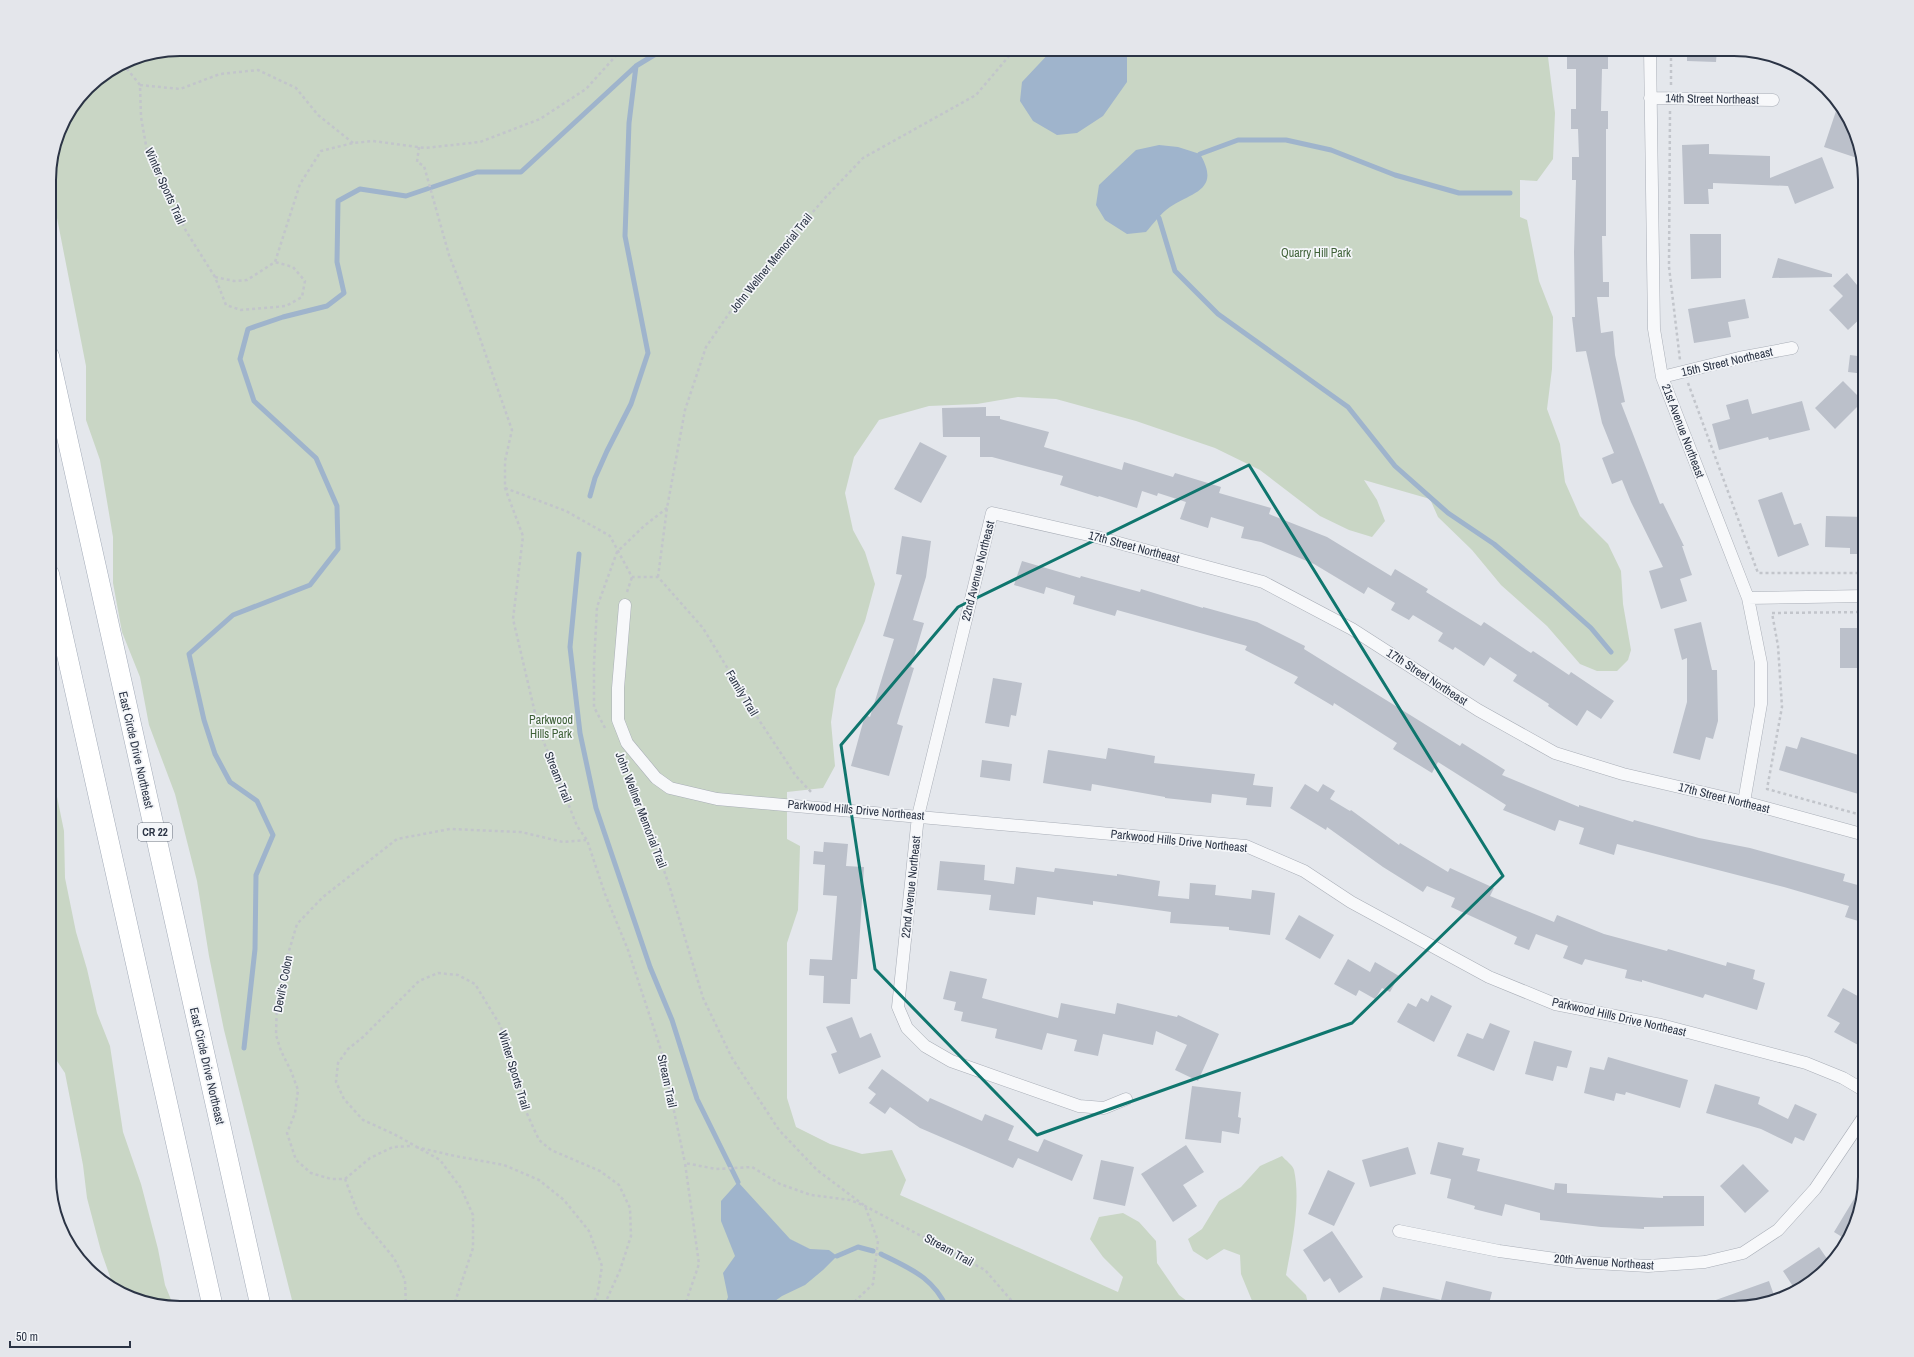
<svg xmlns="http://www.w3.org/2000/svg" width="1914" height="1357" font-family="'Archivo Narrow',sans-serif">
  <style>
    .green { fill: #c9d6c5 }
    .water { fill: #9fb4cc }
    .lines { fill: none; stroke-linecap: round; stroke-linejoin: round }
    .stream { stroke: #9fb4cc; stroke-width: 5 }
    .building { fill: #bbc0ca }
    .minor-casing { stroke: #a9aeb7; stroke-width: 13 }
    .primary-casing { stroke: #a3abb8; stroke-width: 21 }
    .path { stroke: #c2c5cb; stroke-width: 2.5; stroke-dasharray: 3 3; stroke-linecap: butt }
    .minor { stroke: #f7f8fa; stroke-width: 12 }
    .primary { stroke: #fff; stroke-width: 20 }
    .marked { fill: none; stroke: #0f766e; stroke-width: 3; stroke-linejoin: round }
    .labels { text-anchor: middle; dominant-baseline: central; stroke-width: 3.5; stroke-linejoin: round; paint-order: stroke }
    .shield { fill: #f4f6f9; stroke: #676e7b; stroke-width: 1 }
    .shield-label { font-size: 11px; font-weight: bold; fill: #2b3445 }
    .street-label { font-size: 12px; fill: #2b3445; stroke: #f4f6f9 }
    .park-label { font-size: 12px; fill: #3f6138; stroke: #f4f6f9 }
    .rim { fill: none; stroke: #2b3445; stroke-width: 2 }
  </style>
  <rect width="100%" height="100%" fill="#e4e7ec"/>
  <!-- green -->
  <path class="green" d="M181,49H1547L1555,113L1553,159L1537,181L1520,180V217L1527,220L1539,281L1553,317L1552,369L1547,409L1560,444L1565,482L1580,516L1608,544L1621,571L1623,604L1631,650L1628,660L1617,671H1597L1580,664L1547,626L1501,585L1472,550L1438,517L1430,499L1364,480L1377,500L1385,521L1372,537L1349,530L1320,516L1260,470L1215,448L1136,421L1056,399L1018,397L977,404L929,406L879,420L854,457L845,493L853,530L865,552L875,584L865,621L836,689L831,722L835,766L823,788L787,792V839L800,846L798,910L787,943V1098L796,1127L830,1144L862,1154L892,1150L906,1180L900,1195L1118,1292L1123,1277L1103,1257L1090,1239L1099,1217L1123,1213L1139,1222L1156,1241L1157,1263L1179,1295L1196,1308H294L224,1030L209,956L197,881L175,794L149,725L140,677L122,632L113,583V537L100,460L86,420V366L49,177L59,130L88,87L130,59Z
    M49,770L52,772L64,831L65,878L76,932L87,969L97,1013L110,1046L123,1132L141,1184L158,1249L165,1285L174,1307L138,1301L114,1288L101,1251L87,1198L83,1165L65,1073L49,1049Z
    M1282,1156C1285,1160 1293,1165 1294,1170C1301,1202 1292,1243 1286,1275L1306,1295L1309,1308H1255L1241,1274L1240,1255L1224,1249L1207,1260L1193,1251L1188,1239L1202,1229L1219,1201L1241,1187L1260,1166Z"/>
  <!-- water -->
  <path class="water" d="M1053,49H1123L1127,56V82L1103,116L1077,133L1057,135L1033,121L1020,101L1022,82Z
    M1159,145L1178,147L1200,154C1221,190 1193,192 1170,207C1161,213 1153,224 1146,232L1127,234L1105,220L1096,205L1099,185L1136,150Z
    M738,1182L790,1239L810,1249L829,1250L837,1256L823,1270L805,1285L782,1296L765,1308H724L728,1297L723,1273L735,1256L721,1221V1201Z"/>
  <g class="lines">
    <!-- stream -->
    <path class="stream" d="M1200,154L1238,140H1286L1331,150L1395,175L1459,193H1510
      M1159,218L1175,271L1218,314L1348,407L1395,466L1448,513L1494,544L1553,594L1591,628L1611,652
      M590,496L595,478L607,451L631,404L648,353L625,236L629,123L636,66
      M579,554L570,647L580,733L596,808L650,967L672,1020L697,1099L738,1182
      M244,1048L255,949L256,875L273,835L257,801L230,782L215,754L204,720L189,654L233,615L310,585L338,549L337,506L316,458L254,401L240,359L248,329L283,317L327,306L344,293L337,262L338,201L360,189L406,196L477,172H521L636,66L664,49
      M881,1254C910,1269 932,1276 947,1308
      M837,1256L858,1247L873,1251"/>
  </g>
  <!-- building -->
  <path class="building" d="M1567,49L1608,51V69H1602L1601,111H1608V129H1606V236H1602L1603,282H1609V297H1597L1601,333L1613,331L1615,355L1625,402L1621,403L1660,504L1663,503L1684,546H1682L1692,575L1680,579L1687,601L1661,609L1649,571L1663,567L1631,502L1622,480L1612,484L1602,458L1614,453L1602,423L1586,351L1576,352L1572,317H1575L1574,252L1576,180H1572V157H1579L1578,129H1571V109H1576V69H1567Z
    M1687,49H1717L1716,62L1687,61Z
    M1838,105L1851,122L1860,159L1824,147Z
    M1709,144V154L1770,156V178L1822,157L1834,188L1795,204L1788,186L1713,183V189H1708L1709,204H1684L1682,145Z
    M1690,234H1721V278L1691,279Z
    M1778,258L1832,274V277L1772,278Z
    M1847,273L1857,285L1865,277V300L1859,306L1865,314L1848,330L1829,310L1843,296L1833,286Z
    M1745,299L1749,318L1728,322L1731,337L1694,343L1688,309Z
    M1850,355L1865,357V374L1848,372Z
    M1843,381L1863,401L1835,429L1815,408Z
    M1748,399L1752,414L1802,401L1810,430L1769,440L1768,437L1719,450L1712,424L1730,419L1726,405Z
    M986,407V416H1000V419L1049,432L1044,447L1122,470L1124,462L1173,477L1175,473L1221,487L1219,493L1271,508L1269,514L1327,537L1391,576L1395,569L1428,589L1426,592L1481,626L1484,622L1531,653L1533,651L1569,675L1571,672L1614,701L1601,719L1587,710L1577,726L1548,706L1549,704L1513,681L1517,675L1490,657L1484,666L1455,647L1453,650L1438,641L1443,633L1413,615L1409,620L1391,610L1395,603L1368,587L1364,594L1314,564L1261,542L1241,538L1244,527L1211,517L1208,528L1180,519L1186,502L1158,493L1157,496L1142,491L1137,508L1099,496L1098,497L1060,485L1063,476L992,457H980V437H943L942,408Z
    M920,442L947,456L921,503L894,489Z
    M1782,492L1794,525L1801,523L1809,545L1778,557L1758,500Z
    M1826,516L1865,517V554H1850V548L1825,547Z
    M902,536L931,541L926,577L913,620L924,623L911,667L914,668L897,724L903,726L889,776L851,766L865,715L870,717L894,639L883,636L902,575L896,574Z
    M1022,561L1080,578L1081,576L1140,592L1141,589L1203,608V607L1257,622L1305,646L1304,649L1460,746L1462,743L1505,770L1502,775L1579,807V805L1633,822L1634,820L1699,838L1750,848L1845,874L1843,881L1865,887V923L1845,917L1849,906L1784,887L1617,844L1614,855L1579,844L1584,828L1559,820L1555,831L1503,810L1506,805L1438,762L1432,773L1393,749L1397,743L1334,703L1333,706L1294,683L1298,677L1245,650L1247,646L1117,610L1115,616L1073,604L1075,596L1046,587L1044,594L1014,585Z
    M1701,622L1712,670H1717L1718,721L1713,739L1706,737L1700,760L1673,753L1687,702V658L1682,660L1674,629Z
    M1840,628H1865V660H1862V668H1840Z
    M993,678L1022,683L1016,716L1011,715L1009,727L985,723Z
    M1801,737L1865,757V796L1779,770L1786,746L1797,749Z
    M1108,748L1155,756L1154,763L1255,774L1253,785L1273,787L1271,807L1246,805L1247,798L1212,794L1211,803L1165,798V797L1092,784L1091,791L1043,783L1048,750L1106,759Z
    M982,760L1012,764L1010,781L980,777Z
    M1305,784L1318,792L1323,784L1335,791L1330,799L1350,811L1351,810L1399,845L1400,843L1448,872L1450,868L1494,888L1490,896L1554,922L1557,915L1604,934L1667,951L1668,949L1726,966L1727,962L1755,970L1753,979L1765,983L1757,1010L1705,994L1703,998L1642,980V982L1625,978L1627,970L1585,959L1582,965L1563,958L1568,946L1536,934L1529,950L1514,944L1517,937L1451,907L1455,898L1427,886L1423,892L1383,867L1327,827L1326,830L1290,808Z
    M824,842L848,844L846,866L864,867L857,979H851L850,1004L823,1003L824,976L809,975L810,959L832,960L837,896L823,895L825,865L813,864L814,851L823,852Z
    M940,861L985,865L984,880L1014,884L1016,867L1054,872L1055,868L1117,876V874L1160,881L1158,896L1189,899L1190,883L1216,885L1215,895L1251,899L1252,890L1275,893L1270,935L1229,930V927L1170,923L1171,912L1093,901V905L1037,897L1035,915L989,910L991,895L937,890Z
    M1299,915L1334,935L1320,959L1285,939Z
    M1348,959L1370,972L1375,962L1399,976L1390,992L1382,988L1375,999L1359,990L1356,996L1334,984Z
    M950,971L987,979L982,998L1058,1018L1061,1003L1115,1014L1117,1003L1177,1017L1178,1015L1219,1034L1198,1081L1175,1070L1187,1045L1156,1031L1153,1045L1103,1034L1098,1056L1074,1051L1077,1040L1047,1033L1042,1050L995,1038L997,1029L961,1021L963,1012L954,1010L956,1002L943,999Z
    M1843,988L1865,1000V1036L1860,1046L1834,1032L1840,1023L1827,1016Z
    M1431,995L1452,1006L1434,1042L1397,1022L1408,1003L1416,1007L1421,998L1428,1002Z
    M852,1017L860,1038L871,1033L881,1057L839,1074L831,1054L837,1052L826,1027Z
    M1490,1023L1510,1031L1494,1071L1457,1056L1467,1033L1483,1039Z
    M1534,1041L1572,1051L1567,1068L1557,1066L1553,1081L1525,1074Z
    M1608,1057L1688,1080L1680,1108L1626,1092L1625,1095L1616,1093L1614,1101L1584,1093L1590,1067L1604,1070Z
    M882,1069L928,1102L930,1098L982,1121L985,1114L1014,1126L1008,1140L1038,1152L1044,1139L1083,1155L1072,1181L1018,1158L1013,1168L920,1128L890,1107L885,1114L869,1103L876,1094L868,1088Z
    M1715,1084L1760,1097L1758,1104L1788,1119L1795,1104L1817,1114L1804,1141L1795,1137L1792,1144L1761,1129L1706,1113Z
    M1192,1086L1241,1092L1238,1117L1241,1118L1239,1134L1222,1131L1221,1143L1185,1139Z
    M1438,1142L1464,1148L1462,1155L1480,1159L1477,1171L1554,1190L1555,1183L1567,1184V1193L1663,1198V1196H1704V1226L1644,1227V1229L1601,1227L1540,1220V1213L1505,1204L1502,1216L1474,1209L1475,1206L1447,1198L1451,1179L1430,1174Z
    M1186,1145L1204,1172L1183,1185L1197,1206L1173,1222L1141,1174Z
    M1408,1147L1416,1174L1370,1187L1362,1160Z
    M1101,1160L1134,1167L1125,1206L1093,1199Z
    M1743,1164L1769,1191L1745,1213L1720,1186Z
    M1328,1170L1355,1183L1334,1226L1308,1214Z
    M1863,1184L1858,1219L1847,1240L1834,1232Z
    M1332,1231L1363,1277L1339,1293L1330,1278L1324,1282L1303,1250Z
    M1819,1247L1830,1263L1796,1291L1783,1271Z
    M1446,1281L1492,1292L1488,1308H1378L1383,1287L1441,1300Z
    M1769,1281L1775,1298L1734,1308H1700L1699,1306Z"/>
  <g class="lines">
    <defs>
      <path id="minor" d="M1650,49L1654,329L1662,377L1748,598L1761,663V704L1744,802
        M1650,98L1773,100
        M1662,377L1739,358L1792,348
        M1748,598L1865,596
        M625,605L618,688V720L627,743L656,778L670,788L717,799L1246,846L1304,871L1351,902L1489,977L1555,1004L1661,1025L1806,1063L1843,1078L1865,1091
        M1126,1099L1104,1108L1079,1106L951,1061L925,1046L907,1028L898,1007L918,816L992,513L1093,536L1263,582L1352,629L1478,710L1555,753L1623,774L1744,802L1865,835
        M1399,1231L1499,1251L1577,1262L1648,1266L1705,1262L1743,1253L1778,1230L1815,1189L1865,1115"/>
      <path id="primary" d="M49,356L261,1308
        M49,574L213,1308"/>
    </defs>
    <!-- minor casing -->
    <use href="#minor" class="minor-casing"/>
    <!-- primary casing -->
    <use href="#primary" class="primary-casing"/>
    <!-- path -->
    <path class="path" d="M123,64L140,85L141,117L147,151L186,231L215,277L226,305L241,310L286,306L302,297L305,281L293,267L275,262
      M140,85L180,89L220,74L258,70L296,88L318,115L353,143
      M1671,85V49
      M1670,111L1669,267L1680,360
      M419,147L417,162L424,166L449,255L467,301L512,430L505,461V488L523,536L513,619L539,730L577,826L587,840L605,894L628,950L661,1050L685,1163
      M215,277L234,281L247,280L275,262L300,184L321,151L353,143L373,141L425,148L480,142L540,119L586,89L622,49
      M1688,383L1758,573H1865
      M505,488L566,511L610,536L632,577H658L703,628L759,720L796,776L812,793
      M658,577L667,508L685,410L706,347L741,296L824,199L863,158L976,95L1015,49
      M627,592L632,577
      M1865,612L1772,613L1778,646L1782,707L1767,789L1865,816
      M605,728L594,707V664L597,607L617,552L644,526L667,508
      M625,764L639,797L670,888L703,998L732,1058L779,1130L817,1170L865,1206L878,1241L873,1284L848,1308
      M416,1147L455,1156L504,1165L539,1180L564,1200L589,1231L602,1266L597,1297L589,1308
      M345,1179L370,1158L393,1147L412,1146
      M406,1308L405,1280L394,1258L359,1216L345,1179H331L311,1173L296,1160L287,1133L295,1113L298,1090L291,1071L281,1051L276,1035L277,1001L283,971L297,924L323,897L397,839L450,829L521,832L563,842L586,840
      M453,1308L473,1248V1215L461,1188L440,1160L394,1134L363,1120L344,1099L336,1082L338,1063L348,1049L363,1037L419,981L438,973L458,975L475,984L500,1025L516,1068L524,1107L539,1140L551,1150L600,1171L619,1185L630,1208L631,1236L620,1270L603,1308
      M678,1308L686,1300
      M686,1308L687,1299L699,1264L685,1163L716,1169L752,1167L780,1184L811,1195L850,1200L865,1206L985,1270L1018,1308"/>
    <!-- minor -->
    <use href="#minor" class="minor"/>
    <!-- primary -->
    <use href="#primary" class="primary"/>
  </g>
  <!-- marked area -->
  <path class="marked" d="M1249,465L1503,876L1352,1023L1037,1135L875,969L841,745L958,607Z"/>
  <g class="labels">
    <!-- shield labels -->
    <rect class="shield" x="138" y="823" width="34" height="18" rx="3"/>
    <g class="shield-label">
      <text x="155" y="832">CR 22</text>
    </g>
    <!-- street labels -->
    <g class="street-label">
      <text transform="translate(1712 99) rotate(1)">14th Street Northeast</text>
      <text transform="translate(165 186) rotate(66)">Winter Sports Trail</text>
      <text transform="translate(771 263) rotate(-51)">John Wellner Memorial Trail</text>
      <text transform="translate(1727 362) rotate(-13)">15th Street Northeast</text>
      <text transform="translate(1683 431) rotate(69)">21st Avenue Northeast</text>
      <text transform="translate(1134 547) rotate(15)">17th Street Northeast</text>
      <text transform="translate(978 571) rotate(-76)">22nd Avenue Northeast</text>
      <text transform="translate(1427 677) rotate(33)">17th Street Northeast</text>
      <text transform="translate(742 693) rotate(59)">Family Trail</text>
      <text transform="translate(136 750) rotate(77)">East Circle Drive Northeast</text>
      <text transform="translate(558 777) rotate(68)">Stream Trail</text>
      <text transform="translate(1724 798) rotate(14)">17th Street Northeast</text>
      <text transform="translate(641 810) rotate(69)">John Wellner Memorial Trail</text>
      <text transform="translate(856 810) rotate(5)">Parkwood Hills Drive Northeast</text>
      <text transform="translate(1179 841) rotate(6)">Parkwood Hills Drive Northeast</text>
      <text transform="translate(911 887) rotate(-84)">22nd Avenue Northeast</text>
      <text transform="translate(283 984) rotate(-79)">Devil's Colon</text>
      <text transform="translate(1619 1017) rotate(13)">Parkwood Hills Drive Northeast</text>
      <text transform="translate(207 1066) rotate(77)">East Circle Drive Northeast</text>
      <text transform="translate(514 1070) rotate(73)">Winter Sports Trail</text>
      <text transform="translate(667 1081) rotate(78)">Stream Trail</text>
      <text transform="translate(949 1250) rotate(29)">Stream Trail</text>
      <text transform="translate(1604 1262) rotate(4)">20th Avenue Northeast</text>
    </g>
    <!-- park labels -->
    <g class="park-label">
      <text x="1316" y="253">Quarry Hill Park</text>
      <text x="551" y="720">Parkwood<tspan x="551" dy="14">Hills Park</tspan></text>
    </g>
  </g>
  <!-- crop -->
  <path d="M0 0H1914V1357H0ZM180 56H1734A124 124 0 0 1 1858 180V1177A124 124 0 0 1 1734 1301H180A124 124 0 0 1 56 1177V180A124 124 0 0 1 180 56Z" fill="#e4e6eb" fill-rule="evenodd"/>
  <path class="rim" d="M180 56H1734A124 124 0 0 1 1858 180V1177A124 124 0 0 1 1734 1301H180A124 124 0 0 1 56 1177V180A124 124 0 0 1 180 56Z"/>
  <!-- scale -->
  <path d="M10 1341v6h120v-6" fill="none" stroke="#2b3445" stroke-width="2"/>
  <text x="16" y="1341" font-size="12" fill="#2b3445" stroke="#f4f6f9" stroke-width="3" paint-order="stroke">50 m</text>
</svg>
